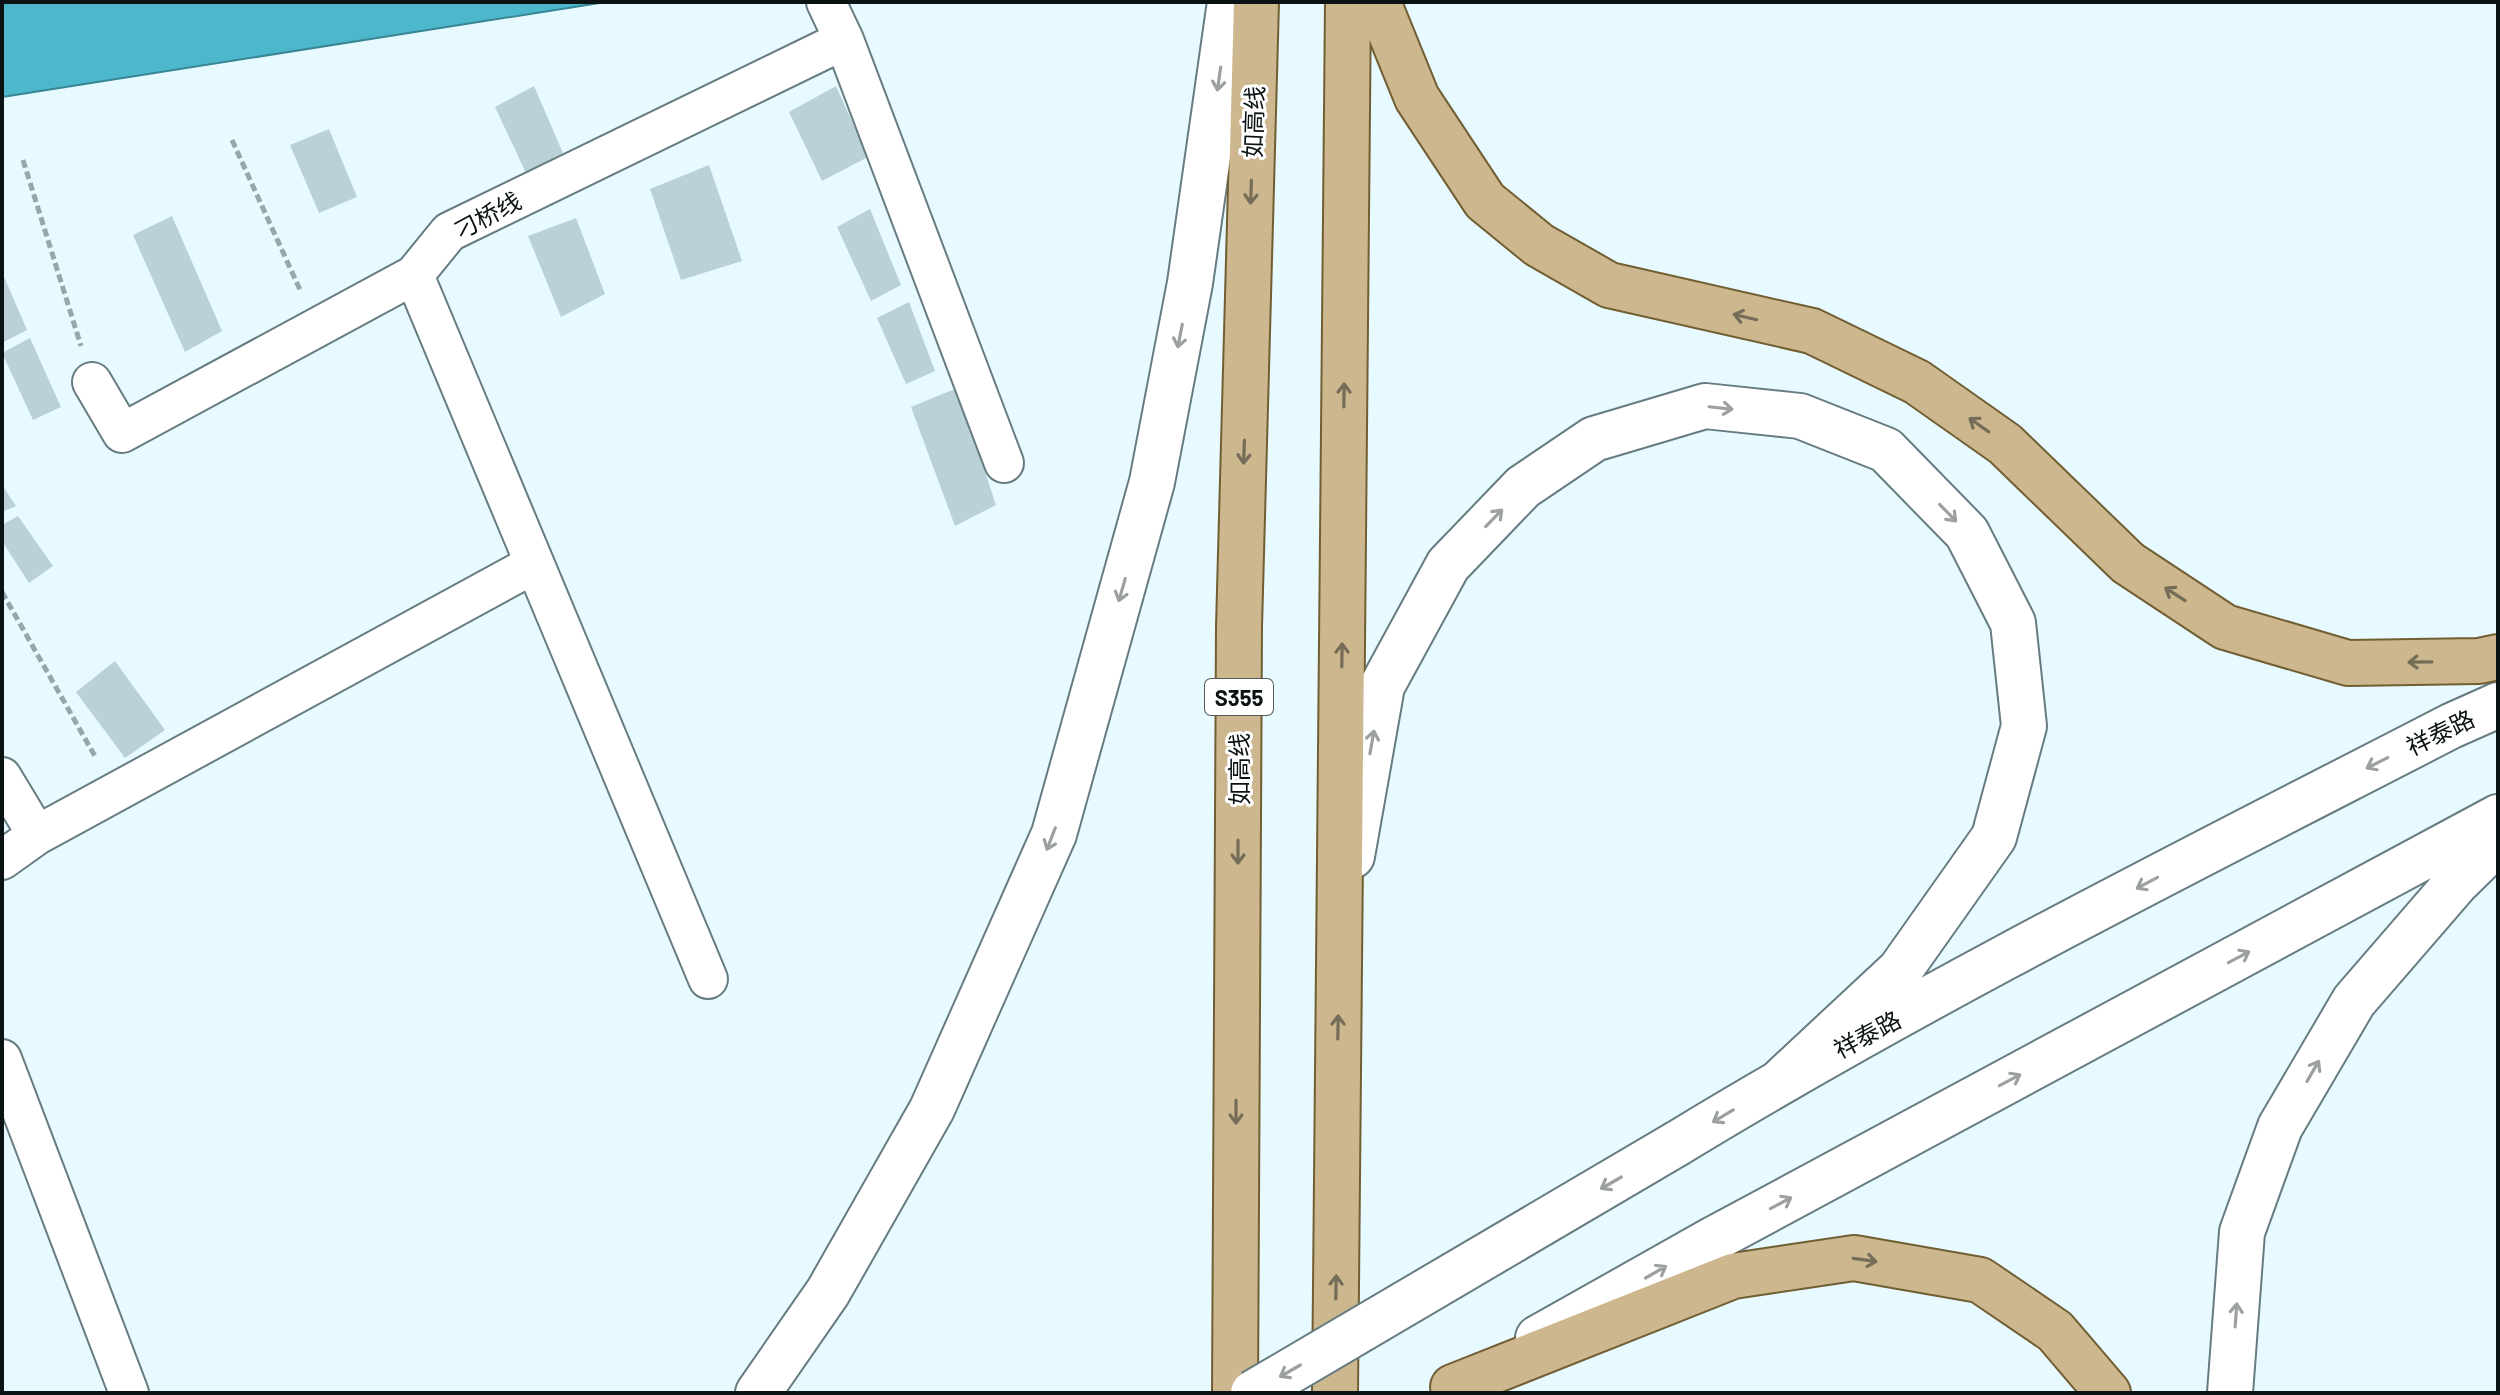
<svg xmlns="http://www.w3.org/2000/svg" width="2500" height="1395" font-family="Barlow,'Noto Sans SC',sans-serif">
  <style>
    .water { fill: #4db8cc; stroke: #398695; stroke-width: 2 }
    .building { fill: #bad2d7 }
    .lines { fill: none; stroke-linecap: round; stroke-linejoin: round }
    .minor-casing { stroke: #667c81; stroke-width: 42 }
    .secondary-casing { stroke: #667c81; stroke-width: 48 }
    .primary-casing { stroke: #725e33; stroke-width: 48 }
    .path { stroke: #97a6aa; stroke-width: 5; stroke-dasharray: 8 4; stroke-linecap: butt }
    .minor { stroke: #fff; stroke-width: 38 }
    .secondary { stroke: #fff; stroke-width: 44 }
    .primary { stroke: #ccb78f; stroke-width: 44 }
    .secondary-bridge-casing { stroke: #667c81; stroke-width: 48; stroke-linecap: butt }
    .secondary-bridge { stroke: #fff; stroke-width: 44 }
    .oneway { stroke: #9da0a1 }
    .oneway2 { stroke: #756d58 }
    .labels { text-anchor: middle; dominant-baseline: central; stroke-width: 6; stroke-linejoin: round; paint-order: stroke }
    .shield { fill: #fff; stroke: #54595a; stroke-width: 2 }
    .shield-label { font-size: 22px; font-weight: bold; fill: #0a1214 }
    .street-label { font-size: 24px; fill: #0a1214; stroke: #fff }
  </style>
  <rect width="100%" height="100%" fill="#e7faff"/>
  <!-- water -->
  <path class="water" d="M2,2H606L2,97Z"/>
  <!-- building -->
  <path class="building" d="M534,86L563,153L526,173L495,107Z
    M836,86L868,157L822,181L789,112Z
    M329,129L357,197L319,213L290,145Z
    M709,165L742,261L681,280L650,189Z
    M870,209L901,285L871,301L837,227Z
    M172,216L222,331L185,352L133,235Z
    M576,218L605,294L561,317L528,236Z
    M2,272L27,330L2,343Z
    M909,302L935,371L906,384L877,318Z
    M30,338L61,407L33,420L2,353Z
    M957,388L996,505L955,526L911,407Z
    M2,485L16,506L2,512Z
    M18,516L53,566L29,583L2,541V525Z
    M115,661L165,730L125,758L76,692Z"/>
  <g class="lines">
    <defs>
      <path id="minor" d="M844,40L1004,463
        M414,275L708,979
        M92,382L122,433L414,275L449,232L844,40L826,2
        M2,777L37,835
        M2,860L37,835L534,564
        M2,1059L129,1393"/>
      <path id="secondary" d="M1352,856L1382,686L1448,565L1523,487L1594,439L1705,406L1800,416L1886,450L1967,533L2013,623L2024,726L1994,837L1900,970L1781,1081
        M1678,1143C1928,991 2191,860 2451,726L2498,705
        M1538,1338L1712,1240L2498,817
        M758,1393L828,1292L932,1109L1054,834L1152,482L1190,283L1230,2
        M2230,1393L2242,1232L2280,1127L2354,1001L2456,883L2498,842"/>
      <path id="primary" d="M1378,2L1417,98L1485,201L1539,245L1609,285L1812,331L1917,382L2005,444L2128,563L2225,627L2348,663L2479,661L2498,657
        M1453,1387L1733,1276L1854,1258L1980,1280L2055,1331L2108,1393
        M1235,1393L1239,627L1256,2
        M1335,1393L1348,2"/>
    </defs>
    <!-- minor casing -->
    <use href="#minor" class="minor-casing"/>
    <!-- secondary casing -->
    <use href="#secondary" class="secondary-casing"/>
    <!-- primary casing -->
    <use href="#primary" class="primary-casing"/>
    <!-- path -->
    <path class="path" d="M232,140L301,292
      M23,160L81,346
      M2,592L96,758"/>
    <!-- minor -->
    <use href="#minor" class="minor"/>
    <!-- secondary -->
    <use href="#secondary" class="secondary"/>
    <!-- primary -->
    <use href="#primary" class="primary"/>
    <defs>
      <path id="secondary-bridge" d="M1253,1393L1678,1143"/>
    </defs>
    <!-- secondary-bridge casing -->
    <use href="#secondary-bridge" class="secondary-bridge-casing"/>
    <!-- secondary-bridge -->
    <use href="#secondary-bridge" class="secondary-bridge"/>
  </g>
  <!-- one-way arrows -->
  <defs><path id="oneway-shaft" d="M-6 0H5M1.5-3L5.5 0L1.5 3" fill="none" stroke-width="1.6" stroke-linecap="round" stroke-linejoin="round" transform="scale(2)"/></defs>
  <g class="oneway">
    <use href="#oneway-shaft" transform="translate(1219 79) rotate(98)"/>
    <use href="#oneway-shaft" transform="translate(1180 336) rotate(101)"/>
    <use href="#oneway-shaft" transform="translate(1721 408) rotate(6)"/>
    <use href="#oneway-shaft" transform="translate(1948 513) rotate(46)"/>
    <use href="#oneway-shaft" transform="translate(1494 518) rotate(-46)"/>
    <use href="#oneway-shaft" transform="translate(1122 590) rotate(106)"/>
    <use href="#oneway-shaft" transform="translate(1372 742) rotate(-80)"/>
    <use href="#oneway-shaft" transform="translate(2377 763) rotate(153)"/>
    <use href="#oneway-shaft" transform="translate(1051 839) rotate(111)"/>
    <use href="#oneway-shaft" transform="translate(2147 883) rotate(152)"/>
    <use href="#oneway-shaft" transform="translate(2239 957) rotate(-28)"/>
    <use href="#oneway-shaft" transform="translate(2313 1071) rotate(-60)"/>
    <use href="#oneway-shaft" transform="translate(2010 1080) rotate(-28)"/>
    <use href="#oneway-shaft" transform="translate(1723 1116) rotate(149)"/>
    <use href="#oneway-shaft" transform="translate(1611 1183) rotate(150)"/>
    <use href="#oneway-shaft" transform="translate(1781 1203) rotate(-28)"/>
    <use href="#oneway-shaft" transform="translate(1656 1272) rotate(-30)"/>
    <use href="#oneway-shaft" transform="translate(2236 1315) rotate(-86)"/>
    <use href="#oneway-shaft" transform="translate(1290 1371) rotate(150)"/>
  </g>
  <g class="oneway2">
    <use href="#oneway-shaft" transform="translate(1251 192) rotate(92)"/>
    <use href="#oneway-shaft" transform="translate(1745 317) rotate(-167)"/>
    <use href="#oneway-shaft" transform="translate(1344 395) rotate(-89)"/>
    <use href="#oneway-shaft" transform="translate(1979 425) rotate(-145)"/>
    <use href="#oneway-shaft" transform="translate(1244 452) rotate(92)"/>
    <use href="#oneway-shaft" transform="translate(2175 594) rotate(-147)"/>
    <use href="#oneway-shaft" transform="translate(1342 655) rotate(-89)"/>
    <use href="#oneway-shaft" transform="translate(2420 662) rotate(179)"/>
    <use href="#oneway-shaft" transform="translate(1238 852) rotate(90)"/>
    <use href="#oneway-shaft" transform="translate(1338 1027) rotate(-89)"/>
    <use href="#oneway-shaft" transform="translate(1236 1112) rotate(90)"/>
    <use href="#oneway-shaft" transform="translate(1865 1260) rotate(8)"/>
    <use href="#oneway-shaft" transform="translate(1336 1287) rotate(-89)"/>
  </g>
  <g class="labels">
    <!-- shield labels -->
    <rect class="shield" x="1205" y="679" width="68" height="36" rx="6"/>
    <g class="shield-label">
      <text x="1239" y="697">S355</text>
    </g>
    <!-- street labels -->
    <g class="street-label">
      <text transform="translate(1253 122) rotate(-88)">如高线</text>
      <text transform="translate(487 215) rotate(-28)">刁桥线</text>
      <text transform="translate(2440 732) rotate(-26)">祥泰路</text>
      <text transform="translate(1238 769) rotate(-90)">如高线</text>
      <text transform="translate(1867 1034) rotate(-28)">祥泰路</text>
    </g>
  </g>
  <!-- border -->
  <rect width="2500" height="1395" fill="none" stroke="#0a1214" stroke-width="8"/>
</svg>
